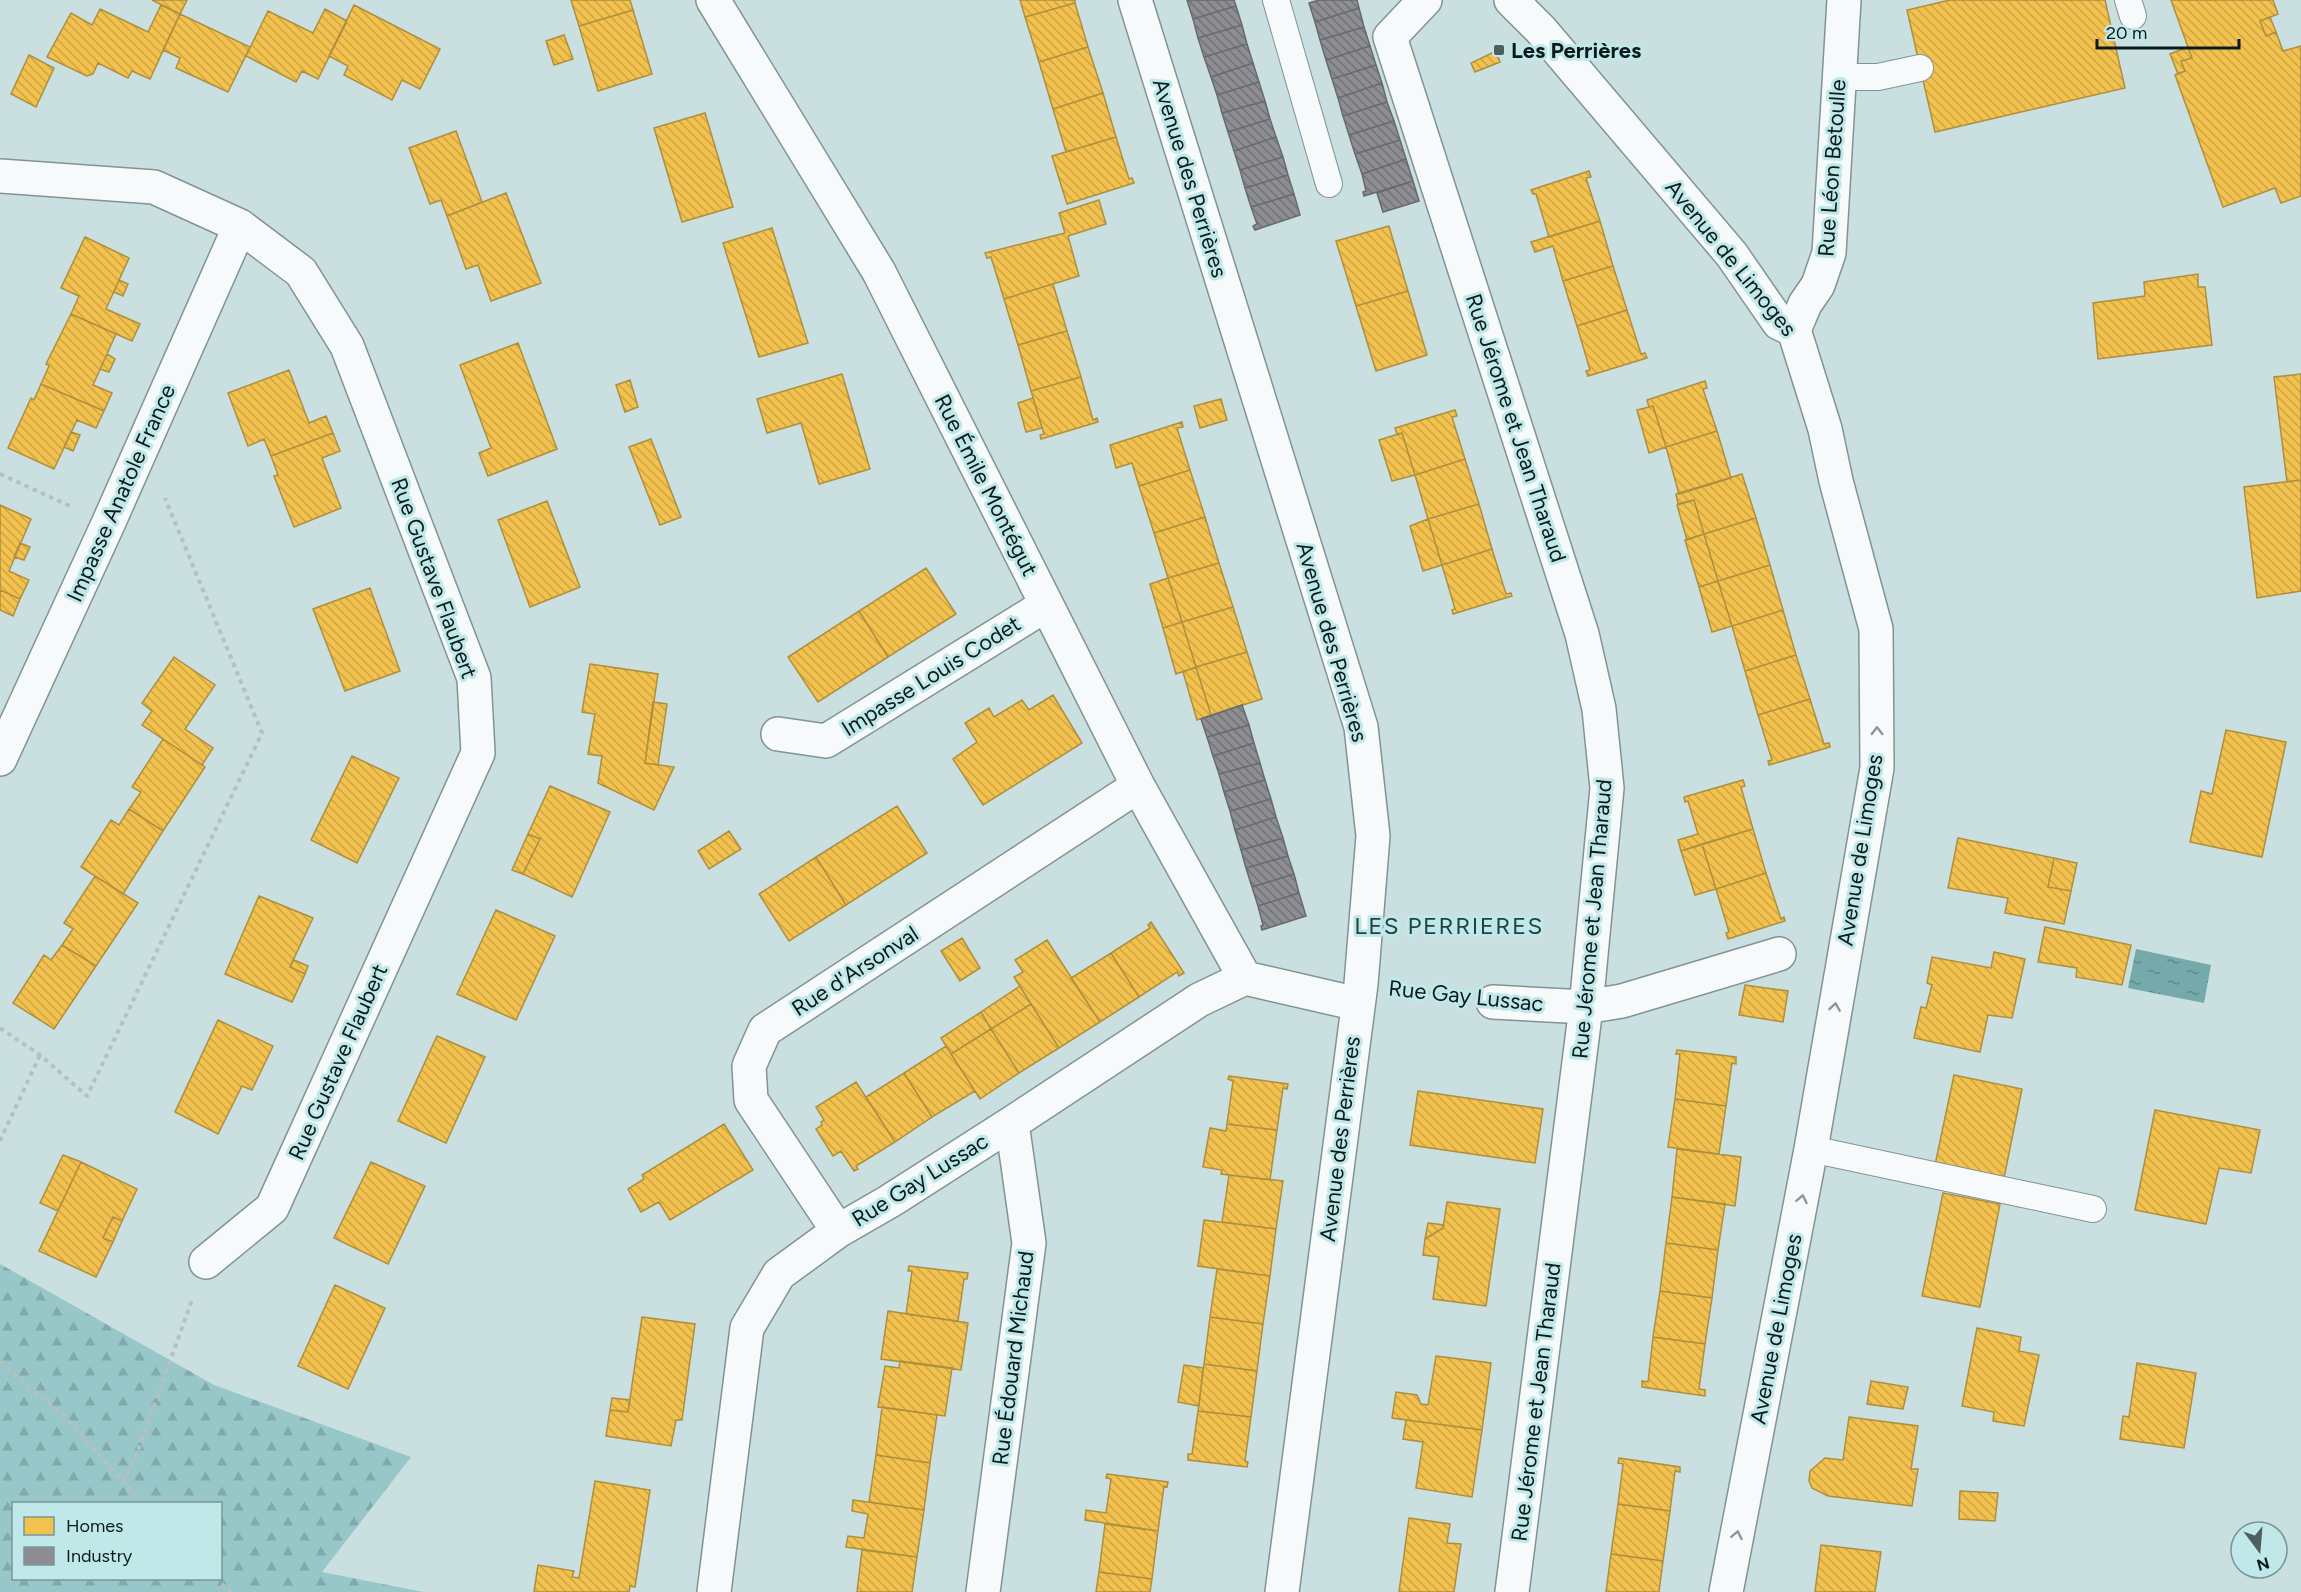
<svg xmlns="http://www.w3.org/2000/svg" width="2301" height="1592" font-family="Figtree,sans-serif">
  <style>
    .forest { fill: url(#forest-firs); fill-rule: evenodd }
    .water { fill: url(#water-ripples) }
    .homes { fill: url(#homes-back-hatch); stroke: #ad8f3e; stroke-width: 1.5 }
    .industry { fill: url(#industry-back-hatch); stroke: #666a6e; stroke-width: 1.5 }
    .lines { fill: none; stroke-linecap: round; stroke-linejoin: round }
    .service-casing { stroke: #829394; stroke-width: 28 }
    .minor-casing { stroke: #829394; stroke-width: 36 }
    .secondary-casing { stroke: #829394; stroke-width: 36 }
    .path { stroke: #b8bfbf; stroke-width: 4; stroke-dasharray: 4.5 4.5; stroke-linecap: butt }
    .service { stroke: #f7fafa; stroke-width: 26 }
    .minor { stroke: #f7fafa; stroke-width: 33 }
    .secondary { stroke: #f7fafa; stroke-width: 33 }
    .oneway { stroke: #8d9595 }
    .poi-dot { fill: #4e5f5f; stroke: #c0e8e9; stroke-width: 2 }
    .labels { text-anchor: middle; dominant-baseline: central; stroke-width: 6; stroke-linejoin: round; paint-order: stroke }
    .poi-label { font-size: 22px; font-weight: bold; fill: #0b1a1a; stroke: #c0e8e9; text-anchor: start }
    .street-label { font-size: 22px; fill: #0b1a1a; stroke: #c0e8e9 }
    .neighbourhood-label { font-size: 24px; letter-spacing: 1.5px; fill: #1f4244; stroke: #c0e8e9 }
  </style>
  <defs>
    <pattern id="forest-firs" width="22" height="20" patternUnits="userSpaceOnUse" patternTransform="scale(1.5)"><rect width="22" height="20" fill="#98c7c9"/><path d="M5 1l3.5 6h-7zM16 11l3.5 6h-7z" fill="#82aaac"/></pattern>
    <pattern id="water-ripples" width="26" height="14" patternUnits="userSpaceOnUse" patternTransform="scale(1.5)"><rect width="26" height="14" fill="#74aaac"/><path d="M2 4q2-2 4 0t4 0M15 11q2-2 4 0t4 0" fill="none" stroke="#5d8a8b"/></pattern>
    <pattern id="homes-back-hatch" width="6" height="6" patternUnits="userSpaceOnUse" patternTransform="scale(1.5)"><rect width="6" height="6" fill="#f2c14e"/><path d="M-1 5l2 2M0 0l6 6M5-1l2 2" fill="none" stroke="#cea544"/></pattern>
    <pattern id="industry-back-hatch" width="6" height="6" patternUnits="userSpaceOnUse" patternTransform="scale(1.5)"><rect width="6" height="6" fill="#8d8d92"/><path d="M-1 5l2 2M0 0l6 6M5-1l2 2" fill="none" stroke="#717276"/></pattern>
  </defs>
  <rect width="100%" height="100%" fill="#c9dfe0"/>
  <!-- forest -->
  <path class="forest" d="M0,1264L214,1385L411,1457L322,1572L423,1592H0ZM14,1504H220V1578H14Z"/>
  <!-- water -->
  <path class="water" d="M2136,949L2211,965L2204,1003L2128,988Z"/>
  <!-- homes -->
  <path class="homes" d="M152,0H187L180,14Z
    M571,0H630L633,10L579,26Z
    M1020,0H1075V3L1025,17Z
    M1950,0H2105L2125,88L1935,132L1907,10Z
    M2171,0H2273L2278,14L2260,21L2266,36L2276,32L2283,51L2301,46V196L2281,203L2275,188L2223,207L2175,75L2185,71L2181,61L2192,58Z
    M1075,3L1088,47L1039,62L1025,17Z
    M161,5L180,14L150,79L132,71L128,78L98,63L93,74L87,76L47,57L71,13L92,25L100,9L148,32Z
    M354,5L440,49L420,89L402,80L392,100L344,75L348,66L329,56Z
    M325,9L347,21L318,79L302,71L296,82L246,56L268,11L313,33Z
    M633,10L652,74L598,91L579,26Z
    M180,14L250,47L228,92L176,68L180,58L163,50Z
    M2270,17L2276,32L2266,36L2260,21Z
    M564,35L573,59L554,65L546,41Z
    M1088,47L1103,93L1053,109L1039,62Z
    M2188,47L2192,58L2181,61L2185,71L2178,74L2170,54Z
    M1496,51L1500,62L1475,72L1471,63Z
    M29,55L54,68L36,107L11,94Z
    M1103,93L1116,137L1066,152L1053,109Z
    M705,113L733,207L682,222L654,128Z
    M456,131L482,202L447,216L441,200L430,204L409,148Z
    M1116,137L1129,179L1132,178L1134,183L1067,204L1052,156Z
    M1589,171L1591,177L1586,178L1600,221L1549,237L1536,194H1533L1531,190Z
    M506,193L541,283L491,301L478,265L466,269L447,216Z
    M1099,200L1106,224L1068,236L1079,276L1004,299L991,257L987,258L985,253L1065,233L1059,213Z
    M1600,221L1613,266L1563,281L1553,246L1535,252L1531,242Z
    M1389,226L1408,291L1356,306L1336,241Z
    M772,228L808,343L759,357L723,243Z
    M85,237L129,258L106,309L140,324L132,341L71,314L79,296L61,288Z
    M1613,266L1627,310L1577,326L1563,281Z
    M2198,274V287H2205L2212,345L2098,359L2093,303L2145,296L2144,282Z
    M119,280L128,284L123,296L114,292Z
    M1053,284L1067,331L1018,345L1004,299Z
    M1408,291L1427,355L1376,371L1356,306Z
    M1627,310L1641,354L1645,353L1647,358L1588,376L1586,371L1590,370L1577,326Z
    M71,314L116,334L93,385L112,393L104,411L41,384L49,366L46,364Z
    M1067,331L1081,377L1031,391L1018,345Z
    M518,343L557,449L488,476L479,453L491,448L460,365Z
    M107,354L115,359L109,372L100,369Z
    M289,370L309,423L326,416L333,433L271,456L264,439L248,446L228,393Z
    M842,374L870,469L819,484L801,423L767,433L757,399Z
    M2301,374V480L2287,482L2274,377Z
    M1081,377L1093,420L1097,418L1098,422L1041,439L1040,435L1044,434L1031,391Z
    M630,380L638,407L625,412L616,385Z
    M1705,381L1707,388L1703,389L1717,431L1666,447L1653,406L1649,407L1647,400Z
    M41,384L104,411L96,428L77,420L54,469L8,448L31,398L34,400Z
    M1033,398L1042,428L1026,432L1018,403Z
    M1221,399L1227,420L1200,428L1194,406Z
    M1653,406L1666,447L1649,453L1637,410Z
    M1455,410L1457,416L1452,417L1465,459L1415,475L1402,433L1397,434L1395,428Z
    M1182,422L1183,427L1177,428L1190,470L1139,486L1132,463L1116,468L1110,445Z
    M1717,431L1731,478L1679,494L1666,447Z
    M71,432L80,435L73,451L64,447Z
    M333,433L340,451L322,458L341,508L294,527L274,476L278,475L271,456Z
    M1402,433L1415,475L1392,481L1379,440Z
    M651,439L681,517L660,525L629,447Z
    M1465,459L1479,504L1428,519L1415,475Z
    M1190,470L1205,517L1154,533L1139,486Z
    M1742,474L1756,518L1704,534L1694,500L1678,504L1676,494Z
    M2301,480V591L2257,598L2244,487Z
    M1694,500L1704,534L1687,540L1677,505Z
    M547,501L580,587L530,607L498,520Z
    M1479,504L1492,549L1442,565L1428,519Z
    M0,505L31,519L9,571L29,580L20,599L0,590Z
    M1205,517L1219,563L1168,578L1154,533Z
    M1756,518L1770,565L1718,581L1704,534Z
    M1428,519L1442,565L1423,571L1410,526Z
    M1704,534L1718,581L1699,587L1685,540Z
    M20,543L30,547L24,560L14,557Z
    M1492,549L1506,594L1511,593L1512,596L1453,614L1452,610L1455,609L1442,565Z
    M1219,563L1233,607L1182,622L1168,578Z
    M1770,565L1783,610L1732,626L1718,581Z
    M926,568L956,614L888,657L859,611Z
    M1168,578L1182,622L1163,628L1150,584Z
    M1718,581L1732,626L1712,632L1699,587Z
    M370,588L400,671L345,691L313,609Z
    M0,590L20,599L13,616L0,610Z
    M1233,607L1247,652L1196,667L1182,622Z
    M1783,610L1796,655L1745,671L1732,626Z
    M859,611L888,657L818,702L788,657Z
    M1182,622L1196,667L1176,674L1163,628Z
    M1247,652L1262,699L1211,715L1196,667Z
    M1796,655L1810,699L1758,715L1745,671Z
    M174,657L215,685L185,729L213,748L202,765L142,725L152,711L142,703Z
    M590,664L658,674L645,763L674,767L654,810L598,783L602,756L588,754L595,714L582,712Z
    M1196,667L1211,715L1197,720L1183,672Z
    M1053,695L1082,743L983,805L953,759L977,742L965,723L989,708L994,717L1022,700L1029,710Z
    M1810,699L1824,744L1829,743L1830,747L1769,765L1768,761L1772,760L1758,715Z
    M653,702L667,704L658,765L645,763Z
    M2226,730L2286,742L2262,857L2190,842L2201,791L2212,794Z
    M163,739L205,767L163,831L129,809L141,792L132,787Z
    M352,756L399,778L357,863L311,840Z
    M1743,780L1745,786L1741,787L1753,829L1681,851L1678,840L1698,834L1688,801L1685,802L1684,797Z
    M550,786L610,812L572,897L523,874L540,839L528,834Z
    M897,806L927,853L846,905L816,857Z
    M129,809L163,831L123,894L81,867L111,820L119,825Z
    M1753,829L1766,873L1716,889L1702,844Z
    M729,831L741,849L709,869L698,851Z
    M528,834L540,839L523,874L512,870Z
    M1958,838L2054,858L2048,887L2071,891L2064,924L2005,913L2008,898L1948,888Z
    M1702,844L1716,889L1695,895L1681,851Z
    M816,857L846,905L789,941L759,894Z
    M2054,858L2077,863L2071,891L2048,887Z
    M1766,873L1781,919L1784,917L1785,921L1728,939L1726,933L1729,932L1716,889Z
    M95,876L138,903L96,966L62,945L73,929L64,923Z
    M259,896L313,918L290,967L305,974L292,1002L225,974Z
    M496,910L555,936L516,1020L457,994Z
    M1151,922L1184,973L1179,976L1177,972L1139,997L1111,953L1150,928L1148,925Z
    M2045,927L2131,945L2122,985L2076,977L2077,968L2038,962Z
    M962,938L980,968L960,981L941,951Z
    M1047,940L1100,1022L1059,1048L1014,977L1023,972L1015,960Z
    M62,945L96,966L54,1029L13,1003L44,955L51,960Z
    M1994,952L2025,959L2012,1018L1988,1015L1980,1052L1914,1038L1921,1007L1926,1008L1932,985L1927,983L1932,957L1991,968Z
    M1111,953L1139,997L1100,1022L1071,978Z
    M294,960L308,966L305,974L290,967Z
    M1745,985L1788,991L1783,1022L1739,1015Z
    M1020,986L1031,1004L991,1029L981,1012Z
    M1031,1004L1059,1048L1019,1073L991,1029Z
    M981,1012L991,1029L951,1054L941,1038Z
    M218,1020L273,1046L252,1090L242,1086L218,1134L175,1112Z
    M991,1029L1019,1073L980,1099L951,1054Z
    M437,1036L485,1057L446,1143L398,1121Z
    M946,1046L975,1091L932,1117L904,1073Z
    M1677,1050L1736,1057V1064L1732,1063L1726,1106L1675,1099L1680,1054H1676Z
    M904,1073L932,1117L895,1142L866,1097Z
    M1954,1075L2022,1089L2004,1178L1935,1165Z
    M1229,1076L1288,1084L1287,1089L1283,1088L1277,1130L1227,1124L1233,1081L1228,1079Z
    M856,1082L895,1142L856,1166L858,1169L854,1171L841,1151L833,1156L816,1129L822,1125L821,1122L824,1120L816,1107Z
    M1418,1091L1543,1109L1535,1163L1410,1145Z
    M1675,1099L1726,1106L1719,1154L1668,1147Z
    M2155,1110L2260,1130L2251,1173L2219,1168L2206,1224L2135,1210Z
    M724,1124L753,1170L670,1220L659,1202L641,1212L628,1189L644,1179L642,1175Z
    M1227,1124L1277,1130L1270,1180L1221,1174L1222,1170L1203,1167L1210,1128L1226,1131Z
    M1677,1149L1741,1157L1735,1206L1672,1197Z
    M63,1155L81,1162L58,1211L40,1203Z
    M81,1162L137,1189L122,1221L113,1217L103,1238L113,1242L96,1277L39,1251Z
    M371,1162L425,1186L388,1264L334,1238Z
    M1229,1175L1283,1181L1276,1229L1222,1222Z
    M1943,1193L2000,1204L1980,1307L1922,1296Z
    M1672,1197L1725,1204L1718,1250L1666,1243Z
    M1447,1202L1500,1209L1486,1306L1433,1299L1439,1257L1423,1255L1425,1239L1443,1228Z
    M113,1217L122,1221L113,1242L103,1238Z
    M1204,1220L1276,1229L1270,1276L1198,1266Z
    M1428,1223L1444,1225L1443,1228L1425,1239Z
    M1666,1243L1718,1250L1712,1298L1660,1291Z
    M909,1266L968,1273L967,1279H964L958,1321L906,1314L912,1271H908Z
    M1217,1269L1270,1276L1263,1324L1210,1317Z
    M335,1285L385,1308L348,1389L298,1366Z
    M1660,1291L1712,1298L1705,1344L1653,1337Z
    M888,1311L968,1323L961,1370L881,1359Z
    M642,1317L695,1324L682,1420H676L671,1446L606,1436L610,1410L628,1412Z
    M1210,1317L1263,1324L1257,1371L1204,1364Z
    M1977,1328L2021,1337L2019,1351L2039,1355L2024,1426L1993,1421L1994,1412L1962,1406Z
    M1653,1337L1705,1344L1699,1389L1705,1390V1396L1642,1387V1381L1648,1382Z
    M1436,1356L1491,1363L1482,1430L1392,1418L1396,1392L1417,1395L1421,1404L1428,1405Z
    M900,1361L952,1368L945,1416L878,1407L885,1366L899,1368Z
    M2137,1363L2196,1373L2184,1448L2120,1439L2123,1416L2129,1417Z
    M1204,1364L1257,1371L1251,1417L1198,1411Z
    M1184,1365L1203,1368L1199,1406L1178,1402Z
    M1871,1381L1908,1387L1903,1409L1867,1404Z
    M612,1398L630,1400L628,1412L610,1410Z
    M882,1407L937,1415L930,1463L876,1455Z
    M1198,1411L1251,1417L1245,1461L1248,1462L1247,1467L1188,1460V1454H1192Z
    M1849,1417L1918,1426L1911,1469H1918L1912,1506L1828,1496L1812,1488L1809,1481L1810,1471L1825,1458L1843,1460Z
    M1406,1420L1482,1430L1472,1497L1416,1488L1423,1442L1403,1439Z
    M876,1455L930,1463L924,1510L869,1502Z
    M1619,1458L1680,1467V1472L1675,1471L1670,1511L1618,1504L1623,1464L1618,1463Z
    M1107,1474L1168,1482L1167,1487L1164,1486L1158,1531L1085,1520L1086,1510L1106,1513L1111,1479L1106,1478Z
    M595,1481L650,1490L635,1587L630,1586L629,1592H534L538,1565L574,1571L572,1577L579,1578Z
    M1960,1491L1998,1493L1995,1521L1959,1519Z
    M853,1500L924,1510L917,1557L846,1547L848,1536L864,1538L868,1514L852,1511Z
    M1618,1504L1670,1511L1663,1561L1611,1554Z
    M1409,1518L1450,1524L1447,1543L1461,1544L1454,1592H1399Z
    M1105,1524L1158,1531L1152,1579L1099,1572Z
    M1821,1545L1881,1552L1875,1592H1815Z
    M862,1550L917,1557L912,1592H857Z
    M1611,1554L1663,1561L1659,1592H1606Z
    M1099,1572L1152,1579L1150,1592H1096Z"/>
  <!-- industry -->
  <path class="industry" d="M1187,0H1234L1236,6L1193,19Z
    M1319,0H1357L1359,8L1315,22L1309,3Z
    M1236,6L1242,25L1198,38L1193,19Z
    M1359,8L1364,27L1320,40L1315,22Z
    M1242,25L1247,44L1204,57L1198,38Z
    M1364,27L1370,46L1326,60L1320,40Z
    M1247,44L1253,63L1211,77L1204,57Z
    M1370,46L1376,65L1332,79L1326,60Z
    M1253,63L1259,82L1217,95L1211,77Z
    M1376,65L1382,83L1338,98L1332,79Z
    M1259,82L1265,101L1222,113L1217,95Z
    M1382,83L1387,102L1343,116L1338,98Z
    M1265,101L1270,119L1228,132L1222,113Z
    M1387,102L1394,121L1349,135L1343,116Z
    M1270,119L1276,137L1234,151L1228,132Z
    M1394,121L1400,140L1355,154L1349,135Z
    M1276,137L1283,157L1240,170L1234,151Z
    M1400,140L1406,159L1362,174L1355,154Z
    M1283,157L1288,175L1245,188L1240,170Z
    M1406,159L1413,181L1364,196L1363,192L1366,191L1362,174Z
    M1288,175L1294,194L1251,207L1245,188Z
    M1413,181L1419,201L1383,212L1377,193Z
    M1294,194L1300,215L1255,230L1253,226L1257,224L1251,207Z
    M1242,705L1249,725L1207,737L1201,719Z
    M1249,725L1254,743L1213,756L1207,737Z
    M1254,743L1260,763L1219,774L1213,756Z
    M1260,763L1265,780L1224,792L1219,774Z
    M1265,780L1271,799L1230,811L1224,792Z
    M1271,799L1276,817L1235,830L1230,811Z
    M1276,817L1283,838L1241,850L1235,830Z
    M1283,838L1288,856L1246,868L1241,850Z
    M1288,856L1294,874L1252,887L1246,868Z
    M1294,874L1299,893L1258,906L1252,887Z
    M1299,893L1306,916L1262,930L1261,926L1263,925L1258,906Z"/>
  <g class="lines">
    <defs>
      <path id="service" d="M1276,0L1329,184
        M2128,0L2133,16
        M1839,77H1878L1920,68
        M1811,1149L2093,1209"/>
      <path id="minor" d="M713,0L879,272L1138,786L1245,978
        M1135,0L1361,727L1373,836L1361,984L1282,1592
        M1425,0L1390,37L1582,634L1599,709L1607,788L1586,1007L1512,1592
        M0,176L154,187L240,226L301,272L347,346L474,678L478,753L272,1208L206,1262
        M1794,330L1805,304L1818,285L1829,253L1844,0
        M778,734L826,741L1046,605
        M0,759L108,524L240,226
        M1493,1002L1586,1007L1622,1001L1779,954
        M838,1231L751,1100L749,1066L765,1030L1138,786
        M714,1592L747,1328L779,1274L838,1231L890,1201L1012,1123L1199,1000L1245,978L1358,1004
        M983,1592L1029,1243L1012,1123"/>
      <path id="secondary" d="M1511,0L1541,30L1732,255L1779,323L1794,330L1825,429L1836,481L1876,629L1877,768L1811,1149L1726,1592"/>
    </defs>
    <!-- service casing -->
    <use href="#service" class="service-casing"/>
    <!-- minor casing -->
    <use href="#minor" class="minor-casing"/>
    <!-- secondary casing -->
    <use href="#secondary" class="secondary-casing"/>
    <!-- path -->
    <path class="path" d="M0,474L72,507
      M1401,989L1453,996
      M0,1028L40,1055L87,1096L262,733L165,498
      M0,1141L40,1055
      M0,1362L66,1418L143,1504
      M123,1482L136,1456L192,1300
      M215,1578L231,1592"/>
    <!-- service -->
    <use href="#service" class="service"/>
    <!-- minor -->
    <use href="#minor" class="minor"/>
    <!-- secondary -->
    <use href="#secondary" class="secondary"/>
  </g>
  <!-- one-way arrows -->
  <defs><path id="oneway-chevron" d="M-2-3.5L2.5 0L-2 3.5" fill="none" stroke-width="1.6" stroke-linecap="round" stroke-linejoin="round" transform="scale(1.5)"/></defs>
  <g class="oneway">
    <use href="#oneway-chevron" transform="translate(1877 731) rotate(-90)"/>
    <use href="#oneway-chevron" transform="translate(1835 1007) rotate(-81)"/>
    <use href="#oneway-chevron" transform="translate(1802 1199) rotate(-79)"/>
    <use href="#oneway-chevron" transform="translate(1737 1535) rotate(-79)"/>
  </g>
  <!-- markers -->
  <rect class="poi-dot" x="1493" y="44" width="12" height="12" rx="3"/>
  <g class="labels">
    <!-- poi labels -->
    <g class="poi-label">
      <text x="1511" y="50">Les Perrières</text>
    </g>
    <!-- street labels -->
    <g class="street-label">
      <text transform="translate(1832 168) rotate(-86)">Rue Léon Betoulle</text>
      <text transform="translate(1190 178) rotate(73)">Avenue des Perrières</text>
      <text transform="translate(1731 258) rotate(51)">Avenue de Limoges</text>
      <text transform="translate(1516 428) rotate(72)">Rue Jérome et Jean Tharaud</text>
      <text transform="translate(986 485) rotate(63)">Rue Émile Montégut</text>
      <text transform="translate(121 493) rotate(-66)">Impasse Anatole France</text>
      <text transform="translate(434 578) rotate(70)">Rue Gustave Flaubert</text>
      <text transform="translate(1332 642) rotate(74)">Avenue des Perrières</text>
      <text transform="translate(931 676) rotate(-32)">Impasse Louis Codet</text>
      <text transform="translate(1860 850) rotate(-81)">Avenue de Limoges</text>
      <text transform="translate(1592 919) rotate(-85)">Rue Jérome et Jean Tharaud</text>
      <text transform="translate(855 971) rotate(-33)">Rue d'Arsonval</text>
      <text transform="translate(1466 996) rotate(6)">Rue Gay Lussac</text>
      <text transform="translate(338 1062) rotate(-66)">Rue Gustave Flaubert</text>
      <text transform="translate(1340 1139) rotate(-83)">Avenue des Perrières</text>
      <text transform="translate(920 1180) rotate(-32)">Rue Gay Lussac</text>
      <text transform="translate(1776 1329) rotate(-79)">Avenue de Limoges</text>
      <text transform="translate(1013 1358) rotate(-83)">Rue Édouard Michaud</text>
      <text transform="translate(1536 1402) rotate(-83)">Rue Jérome et Jean Tharaud</text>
    </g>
    <!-- neighbourhood labels -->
    <g class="neighbourhood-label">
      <text x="1449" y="925">LES PERRIERES</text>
    </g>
  </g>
  <!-- legend -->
  <rect x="12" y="1502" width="210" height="78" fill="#c0e8e9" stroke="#789696" stroke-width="1.5"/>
  <rect x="24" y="1517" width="30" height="18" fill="#f2c14e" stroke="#789696" stroke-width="1.5"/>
  <text x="66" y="1532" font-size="18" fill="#0b1a1a">Homes</text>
  <rect x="24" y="1547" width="30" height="18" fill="#8d8d92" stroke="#789696" stroke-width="1.5"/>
  <text x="66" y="1562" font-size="18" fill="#0b1a1a">Industry</text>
  <!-- north arrow -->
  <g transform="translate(2259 1550) rotate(164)"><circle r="28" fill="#c0e8e9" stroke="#789696" stroke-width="1.5"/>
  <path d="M0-4.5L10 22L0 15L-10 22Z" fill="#4e5f5f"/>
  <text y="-9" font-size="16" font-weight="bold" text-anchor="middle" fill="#0b1a1a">N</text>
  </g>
  <!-- scale -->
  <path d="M2097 39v9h142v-9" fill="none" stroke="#0b1a1a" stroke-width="3"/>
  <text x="2106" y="39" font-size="18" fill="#0b1a1a" stroke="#c0e8e9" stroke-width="4.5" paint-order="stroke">20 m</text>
</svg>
